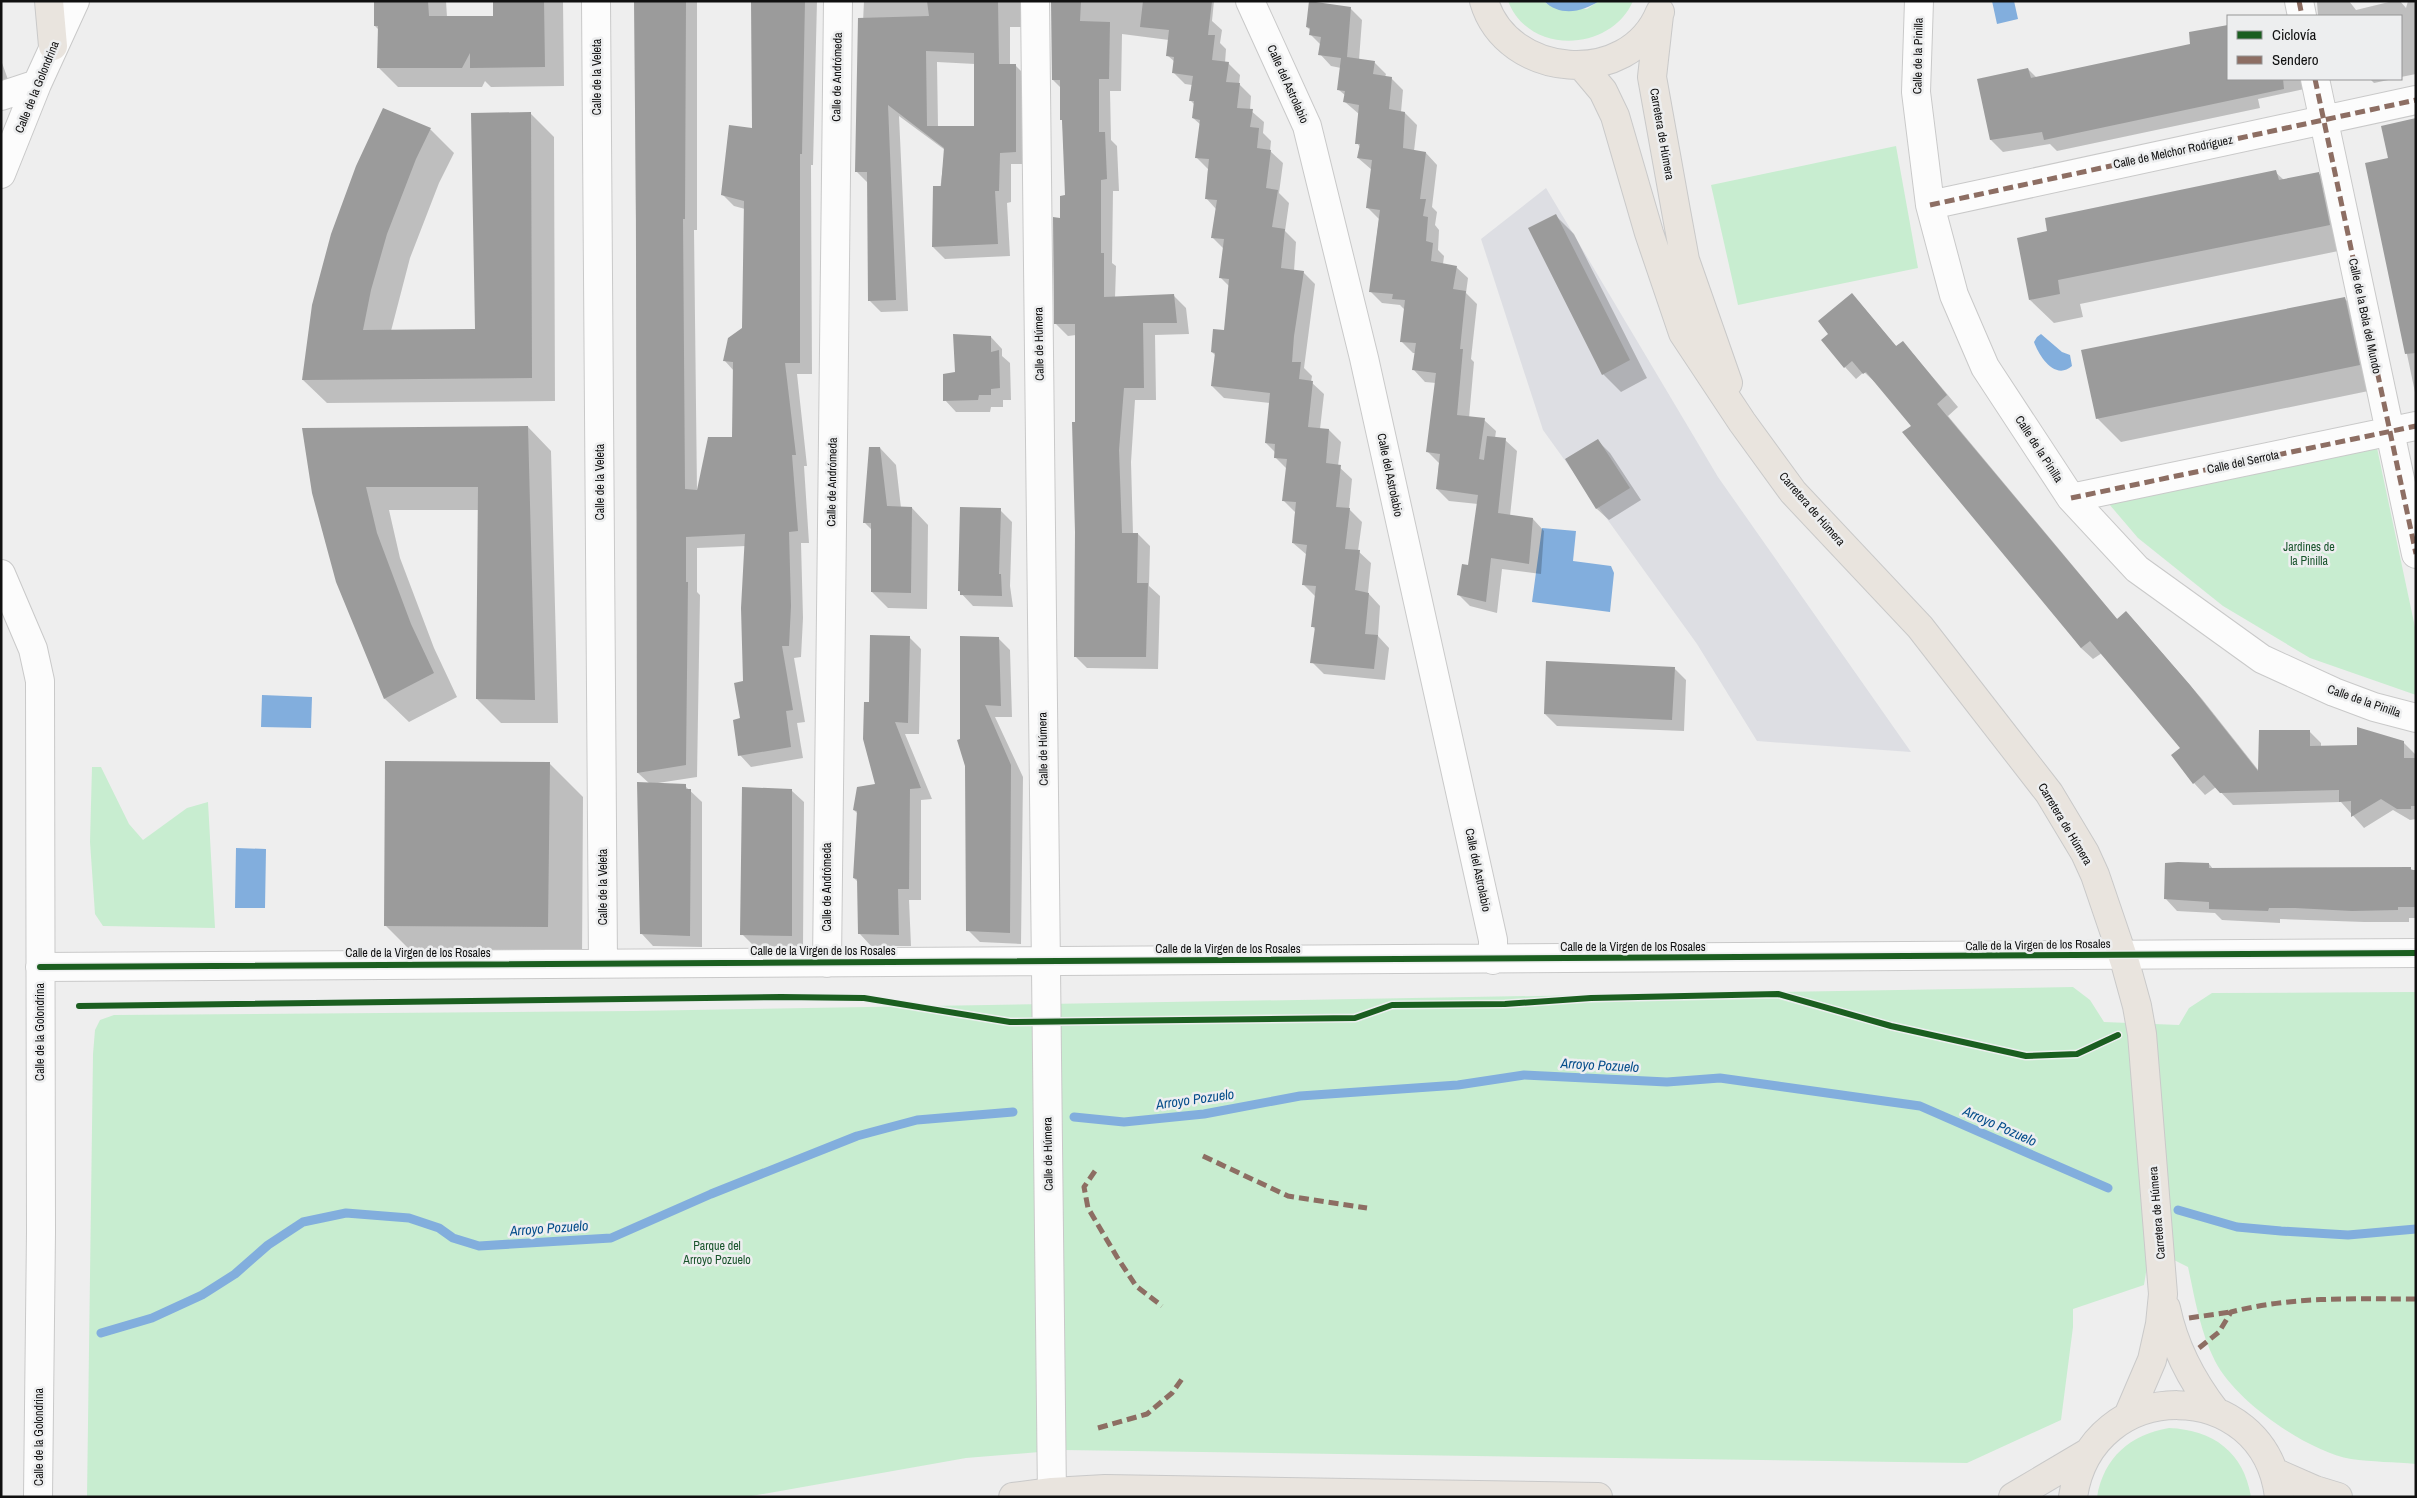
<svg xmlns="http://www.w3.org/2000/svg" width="2417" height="1498" font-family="'Archivo Narrow',sans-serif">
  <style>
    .built { fill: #dddee3 }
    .green { fill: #c8edd0 }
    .water { fill: #82aedd }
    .shadow { fill: #0003; fill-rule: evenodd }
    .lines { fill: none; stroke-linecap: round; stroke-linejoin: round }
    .stream { stroke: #82aedd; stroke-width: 9 }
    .building { fill: #9b9b9b; fill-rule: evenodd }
    .minor-casing { stroke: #c9c9c9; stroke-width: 30 }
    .major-casing { stroke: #c9c9c9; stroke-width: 30 }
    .minor { stroke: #fcfcfc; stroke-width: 28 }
    .major { stroke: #e9e4de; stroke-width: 28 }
    .quiet { stroke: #8d6e63; stroke-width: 5; stroke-dasharray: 10 5; stroke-linecap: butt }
    .cycleway-casing { stroke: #edeeef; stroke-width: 9 }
    .cycleway { stroke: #1b5e20; stroke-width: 6 }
    .labels { text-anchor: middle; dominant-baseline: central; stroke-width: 5; stroke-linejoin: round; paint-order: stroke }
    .street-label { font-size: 12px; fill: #101010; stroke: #edeeef }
    .park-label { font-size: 12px; fill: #19542c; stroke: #edeeef }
    .water-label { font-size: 14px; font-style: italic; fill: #054d8b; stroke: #edeeef }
  </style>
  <rect width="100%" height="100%" fill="#eee"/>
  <!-- built -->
  <path class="built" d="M1546,188L1718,477L1911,752L1757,741L1697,644L1543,430L1481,239Z"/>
  <!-- green -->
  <path class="green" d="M1508,1H1544L1547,4L1587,9L1599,1H1633C1611,52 1529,56 1508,1Z
    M1896,146L1918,268L1738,305L1711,185Z
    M2377,448L2416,632V695L2310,658L2223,606L2138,538L2109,504Z
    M92,767H101L129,824L143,840L187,808L208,802L215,928L103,926L95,914L90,842Z
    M2073,987L2090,1000L2104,1022L2179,1025L2189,1008L2212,993L2416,992V1464C2395,1462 2372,1462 2351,1459C2307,1451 2236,1402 2215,1361C2200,1331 2195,1299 2188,1267L2174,1260H2148L2144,1285L2073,1309V1327L2061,1420L1967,1463L1063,1450L966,1458L746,1497H87L93,1054L95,1030L100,1020L114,1015L633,1011Z
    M2169,1428C2213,1430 2244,1452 2251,1497H2097C2104,1457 2130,1435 2169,1428Z"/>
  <!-- water -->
  <path class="water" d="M1544,1H1599C1583,12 1560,17 1544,1Z
    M1992,1H2014L2018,19L1997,24Z
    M2041,334L2062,352L2070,355L2072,366C2055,381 2039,356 2034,342L2037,337Z
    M1542,528L1576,531L1573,561L1611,566L1614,573L1610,612L1532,602Z
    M262,695L312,697L311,728L261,727Z
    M236,848L266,849L265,908H235Z"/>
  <!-- shadow -->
  <path class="shadow" d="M375,1H446L447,17H494V1H563L564,86L491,87L485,81L482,87H398L378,67L379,30L375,26Z
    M635,1H697V230H694L697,491L733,438L734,371L725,361L743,329L745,209L734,206L722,194L753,129L752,1H817L813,165H811L812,374H797L807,466H804L809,543H801L803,618L801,657L794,658L805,722L797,723L803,758L751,767L740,755L744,682L746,546L697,548V592L700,595L697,777L658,783L685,786L702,802V947L653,946L642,934L650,784L638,773Z
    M864,1H1037L1031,27H1010V66H1016L1028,78V164H1011V202L1007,203L1010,256L945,259L933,247L945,150L899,116L908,311L881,312L869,300L868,183L856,171ZM937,62L975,64V127H938Z
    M1052,1H1214L1212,21L1222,30L1220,43L1226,49L1225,63H1228L1240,75L1239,84L1251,96L1250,110L1264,122L1263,133L1271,141L1270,151L1283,163L1279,193L1289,203L1285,231L1296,242L1294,271L1303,272L1315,284L1304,368L1312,376L1311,382L1324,394L1320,429L1329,430L1341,442L1338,466L1352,479L1349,509L1362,522L1358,551L1371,563L1368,593L1380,606L1378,636L1389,648L1385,680L1324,674L1312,662L1316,630L1312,626L1316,597L1304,585L1307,555L1293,543L1295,512L1283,500L1287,469L1275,457V452L1266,443L1270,403L1224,398L1212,386L1216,356L1212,352L1225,332L1229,286L1220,277L1224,249L1212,237L1216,209L1206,198L1208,169L1196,157L1201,125L1193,118L1195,105L1190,100L1192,85L1185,84L1173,72L1175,62L1167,55L1169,40L1122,34L1121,91H1110L1111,140L1117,146L1119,191H1113L1112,263L1116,266L1115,298L1174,296L1186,308L1189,334L1155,335L1156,400H1135L1131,462L1133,534H1138L1150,546L1149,586L1160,596L1158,669L1087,668L1075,656L1076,335L1068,336L1056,324L1061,219L1066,197L1061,88L1053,80Z
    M2321,1H2349L2356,10L2393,1H2400L2406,8L2408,1H2416V74L2401,77V16H2318L2317,2Z
    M1351,9L1362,20L1359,60L1374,62L1386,74L1385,77L1391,78L1403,90L1401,112L1405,113L1417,125L1414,151L1426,153L1437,165L1432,207L1437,212L1435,225L1439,230L1438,250L1444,256L1443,264L1456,267L1468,278L1466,293L1477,304L1471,359L1474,362L1469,418L1484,420L1496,431L1495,438L1505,440L1517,451L1510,516L1533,519L1544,531L1541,574L1502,569L1497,613L1470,606L1458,594L1469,566L1478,504L1449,501L1437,489L1439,463L1428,452L1436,383L1425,382L1414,370L1416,353H1413L1401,341L1405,310L1400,305L1382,303L1370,291L1379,219L1367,207L1372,170L1358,158L1360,147L1357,143L1359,114L1345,102L1346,96L1339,90L1341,68L1331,66L1320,54L1321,45L1311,35V31L1307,27Z
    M2228,37V79H2317L2309,88L2258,99L2260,108L2057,151L2050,144L2003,152L1991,140L1978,80L2028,69L2037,78Z
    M1,60L11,88L1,90Z
    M2370,79H2393L2374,83Z
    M384,109L431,130L454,153L439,183L410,258L391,331L476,330L530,113L554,137L555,401L327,403L303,380Z
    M2416,120V397L2367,164L2389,159Z
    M2275,172L2284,180L2318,173L2342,197L2353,248L2080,304L2083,317L2054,323L2030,300L2049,232Z
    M1556,216L1574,234L1647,378L1621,392L1603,374Z
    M2345,299L2369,322L2383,388L2121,442L2097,418Z
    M1863,307L1897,347L1914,355L1958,407L1948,416L2118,620L2126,613L2138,625L2202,699L2259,771L2309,731L2321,743V747L2358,746L2403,742L2415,754L2416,819L2410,820L2393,810L2364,828L2341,802L2233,805L2216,787L2205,795L2194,783L2182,748L2102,653L2093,659L2081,648L1913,426L1877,384L1864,372L1856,379L1845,367Z
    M991,337L1002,349V356L1010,363L1011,400H1003V407H991L990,412H956L945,400Z
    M528,427L551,451L558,723H501L477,699L479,510H389L400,558L434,648L457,697L409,722L385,699L337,581L313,493Z
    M1598,441L1610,453L1641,500L1609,520L1597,509L1566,459Z
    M880,448L896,465L901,508H912L928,525L927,609L888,608L872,592V530L865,523Z
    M1000,510L1012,522L1010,586L1013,607L973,606L959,591Z
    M909,637L921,649L919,734H905L932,799L921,800V900H909L911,946H871L860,934L859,883L854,878L858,814L854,810L876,785L870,703Z
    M998,638L1010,650L1012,717H995L1023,777L1021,944L980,942L968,930L967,766L961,740Z
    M1674,668L1686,680L1684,731L1557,726L1545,714Z
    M549,763L583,797L582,960H420L386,926Z
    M792,791L804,802L803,947L754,946L742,934Z
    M2209,864L2214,870L2411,869L2416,871V918H2409V922H2364L2280,919V923L2222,920L2215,913L2177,911L2166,899Z"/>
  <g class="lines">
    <!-- stream -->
    <path class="stream" d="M1074,1117L1124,1122L1204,1114L1300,1096L1458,1085L1524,1075L1667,1082L1720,1078L1920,1106L2108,1188
      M2178,1210L2237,1227L2281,1231L2348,1235L2416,1229
      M101,1333L152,1318L202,1295L235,1274L268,1245L303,1222L346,1213L409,1218L439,1228L453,1238L479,1246L611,1238L711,1194L857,1136L917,1120L1013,1112"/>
  </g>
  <!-- building -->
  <path class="building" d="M374,1H428L429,16H493V1H544L545,67L470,68V53L462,68H377L378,26H374Z
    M634,1H686L685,219H683L685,489L697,490L708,437H732L733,362L723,361L728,338L742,328L744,201L721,195L729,125L752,128L751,1H805L802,154H800V363H785L796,455H792L798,531L789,532L791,606L789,646H782L793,710L786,711L791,747L738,756L733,720L740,718L734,683L743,681L741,608L745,534L686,537V582H688L686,765L637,773L636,220Z
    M927,1H998L999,64H1016V152L1000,153L999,191H995L998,244L932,247L933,186H941L944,148L888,105L896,300L868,301L867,172H855L858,18L929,16ZM926,51L974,53V126H927Z
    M1051,1H1081L1080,21L1110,22L1109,79H1099V132H1105L1107,179L1101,180V253H1104V297L1174,294L1177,323H1143L1144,388H1124L1119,450L1122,533H1138L1137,583H1148L1146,657H1074L1075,532L1072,422H1075V324H1054L1053,217L1060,218V196L1065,195L1062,120H1060V80H1052Z
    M1143,1H1212L1208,35H1215L1212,60L1229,62L1226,82L1240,83L1237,108L1253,109L1250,127L1259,128L1257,148L1271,150L1266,188L1278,190L1272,227L1285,229L1281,268L1304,271L1294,336L1292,362H1301L1299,379L1313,381L1308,427L1329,429L1326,463L1341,465L1336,507L1350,508L1345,549L1360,550L1355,590L1369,593L1365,634L1378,635L1374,669L1310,663L1315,627H1311L1316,586L1302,585L1307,545L1292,543L1296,502L1282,501L1287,459L1274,458L1275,444L1265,443L1270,393L1211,386L1215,353L1211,352L1213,329L1224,330L1229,279L1219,278L1224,239L1211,238L1217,200L1205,199L1209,159L1195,158L1200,120L1192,118L1194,101H1189L1193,76L1172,73L1174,57L1166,56L1169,30L1140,27Z
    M1309,1L1351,7L1347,57L1375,61L1373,74L1392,77L1389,109L1405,112L1403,148L1426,152L1420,199H1426L1423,216L1428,217L1426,241L1433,243L1431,261L1457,266L1453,289L1466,291L1460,349H1463L1457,415L1485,418L1479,459L1484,460L1487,436L1506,438L1498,513L1533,518L1529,564L1491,558L1486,602L1457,595L1462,564L1468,565L1478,495L1436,489L1440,454L1426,452L1436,373L1412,370L1416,343L1400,342L1405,300L1392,299L1393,294L1369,292L1380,210L1366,208L1372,160L1357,158L1360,144H1355L1359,105L1343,102L1345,91L1337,90L1341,58L1318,55L1321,37L1309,35L1310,28L1306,27Z
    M2228,25V79H2283L2284,89L2044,140L2042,132L1990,140L1977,79L2028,68L2031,78L2190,44L2189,32Z
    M383,108L431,128L416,159L387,234L371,290L363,330L475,329L471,113L531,112L532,378L302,380L312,305L331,234L356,166Z
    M2416,118V353L2405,354L2365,163L2388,158L2381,126Z
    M2276,170L2279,180L2319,172L2330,225L2058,280L2060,294L2029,300L2017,238L2047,231L2045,218Z
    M1556,214L1630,360L1602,375L1528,228Z
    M1852,293L1896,346L1903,341L1947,395L1937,404L2117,619L2126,611L2190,685L2258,771L2259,730H2310V746L2357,745V727L2404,741V758H2416V806H2411V809H2397L2381,799L2351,817V801L2339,802V790L2220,793L2204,775L2193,784L2171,755L2180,748L2135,694L2090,641L2081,648L1902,432L1911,426L1866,372L1863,374L1852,361L1844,368L1821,340L1828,334L1818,321Z
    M2345,297L2360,365L2096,419L2081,350Z
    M953,334L991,336V352L999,350L1000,388L991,389V395H979L978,400L943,401V374L955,372Z
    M528,426L535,700L476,699L478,487H366L377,533L411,624L434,673L384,699L336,582L312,493L302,428Z
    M1598,439L1630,488L1596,509L1565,459Z
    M869,447H880L887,506L912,507L911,593L871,592V523H863Z
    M960,507L1001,508L999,574H1001L1002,596L960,595V591H958Z
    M870,635L910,636L908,723L895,722L921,788L910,789L909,889H898L899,935L858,934L857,879L853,878L857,811L853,810L857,787L875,784L863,739L864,702H869Z
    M960,636L999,637L1001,706L985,705L1011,765L1010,933L966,931L965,766L957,740L960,739Z
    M1546,661L1675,667L1672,720L1544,714Z
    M385,761L550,762L548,927L384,926Z
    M637,782L686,784V789H691L690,936L640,934Z
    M742,787L792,789V936L740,935Z
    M2178,862L2209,863V868L2411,867V870H2416V907H2398V910L2352,911L2295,908H2269L2268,911L2209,909V902L2164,899L2165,863Z"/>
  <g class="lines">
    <defs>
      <path id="minor" d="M596,1L603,963
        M1035,1L1052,1497
        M1250,1L1307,126L1364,358L1493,940V960
        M1919,1L1916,92L1930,205L1954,295L1985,367L2071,498L2137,569L2262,659L2334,692L2374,707L2416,718
        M2299,1L2302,16
        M2315,79L2416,554
        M1,96L37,84
        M1,174L37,84L75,1
        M1930,205L2416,100
        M2071,498L2416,426
        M1,574L33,649L40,681L41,1232L38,1497
        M827,963L838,1
        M40,967L2416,953"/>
      <path id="major" d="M49,1L53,46
        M1484,1C1507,79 1629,89 1660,12
        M1659,15L1652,77L1676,211L1685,260L1728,383
        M1582,66L1603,91L1615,116L1649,233L1683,333L1742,422L1793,492L1920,627L2049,793L2085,853L2095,875L2126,966L2137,1006L2142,1034L2163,1294L2160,1324L2152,1360L2128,1416
        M2166,1308C2174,1347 2192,1381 2216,1412
        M2274,1472L2315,1490L2338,1497
        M1013,1497L1052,1492L1105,1489L1598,1497
        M2013,1497L2089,1452
        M2073,1497C2091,1374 2265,1375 2279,1497"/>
    </defs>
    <!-- minor casing -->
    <use href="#minor" class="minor-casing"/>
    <!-- major casing -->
    <use href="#major" class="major-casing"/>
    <!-- minor -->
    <use href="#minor" class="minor"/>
    <!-- major -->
    <use href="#major" class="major"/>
    <!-- quiet -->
    <path class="quiet" d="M2299,1L2302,16
      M2315,79L2416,554
      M1930,205L2416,100
      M2071,498L2416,426
      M1203,1156L1288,1196L1367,1208
      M1095,1171L1084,1187L1088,1208L1117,1257L1136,1286L1162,1306
      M2189,1318L2231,1312
      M2199,1348L2219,1332L2231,1312C2294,1296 2352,1299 2416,1299
      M1098,1428L1147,1414L1172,1393L1182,1379"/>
    <defs>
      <path id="cycleway" d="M40,967L2416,953
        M79,1006L781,997L864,998L1010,1022L1355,1018L1392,1005L1505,1004L1591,998L1778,994L1891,1026L2026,1056L2077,1054L2118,1035"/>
    </defs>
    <!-- cycleway casing -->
    <use href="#cycleway" class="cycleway-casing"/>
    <!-- cycleway -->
    <use href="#cycleway" class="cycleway"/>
  </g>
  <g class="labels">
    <!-- street labels -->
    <g class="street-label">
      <text transform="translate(1918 56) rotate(-89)">Calle de la Pinilla</text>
      <text transform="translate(597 77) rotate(-90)">Calle de la Veleta</text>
      <text transform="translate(837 77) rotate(-89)">Calle de Andrómeda</text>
      <text transform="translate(1288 84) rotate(66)">Calle del Astrolabio</text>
      <text transform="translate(37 87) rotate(-68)">Calle de la Golondrina</text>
      <text transform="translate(1662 134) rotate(80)">Carretera de Húmera</text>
      <text transform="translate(2173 152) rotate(-12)">Calle de Melchor Rodríguez</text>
      <text transform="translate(2365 316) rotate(78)">Calle de la Bola del Mundo</text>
      <text transform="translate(1039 344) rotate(-91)">Calle de Húmera</text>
      <text transform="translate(2039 449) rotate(57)">Calle de la Pinilla</text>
      <text transform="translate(2243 462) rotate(-12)">Calle del Serrota</text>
      <text transform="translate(1390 475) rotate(78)">Calle del Astrolabio</text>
      <text transform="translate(600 482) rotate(-90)">Calle de la Veleta</text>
      <text transform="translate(832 482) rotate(-89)">Calle de Andrómeda</text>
      <text transform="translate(1812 509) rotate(49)">Carretera de Húmera</text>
      <text transform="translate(2364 701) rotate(19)">Calle de la Pinilla</text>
      <text transform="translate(1043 749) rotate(-91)">Calle de Húmera</text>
      <text transform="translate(2065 824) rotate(59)">Carretera de Húmera</text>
      <text transform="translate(1478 870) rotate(78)">Calle del Astrolabio</text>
      <text transform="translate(603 887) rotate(-90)">Calle de la Veleta</text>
      <text transform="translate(827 887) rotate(-90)">Calle de Andrómeda</text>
      <text transform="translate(2038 945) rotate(-1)">Calle de la Virgen de los Rosales</text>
      <text x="1633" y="947">Calle de la Virgen de los Rosales</text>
      <text x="1228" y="949">Calle de la Virgen de los Rosales</text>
      <text x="823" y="951">Calle de la Virgen de los Rosales</text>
      <text x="418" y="953">Calle de la Virgen de los Rosales</text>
      <text transform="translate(40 1032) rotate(-90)">Calle de la Golondrina</text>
      <text transform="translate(1048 1154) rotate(-91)">Calle de Húmera</text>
      <text transform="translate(2157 1213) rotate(-95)">Carretera de Húmera</text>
      <text transform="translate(39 1437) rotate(-90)">Calle de la Golondrina</text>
    </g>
    <!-- park labels -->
    <g class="park-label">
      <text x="2309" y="547">Jardines de<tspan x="2309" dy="14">la Pinilla</tspan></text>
      <text x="717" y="1246">Parque del<tspan x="717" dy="14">Arroyo Pozuelo</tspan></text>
    </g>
    <!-- water labels -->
    <g class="water-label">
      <text transform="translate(1600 1065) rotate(3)">Arroyo Pozuelo</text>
      <text transform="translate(1195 1099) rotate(-8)">Arroyo Pozuelo</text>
      <text transform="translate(2000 1126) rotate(24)">Arroyo Pozuelo</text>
      <text transform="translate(549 1228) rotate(-4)">Arroyo Pozuelo</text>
    </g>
  </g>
  <!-- border -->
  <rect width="2417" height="1498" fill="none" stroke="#101010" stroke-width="5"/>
  <!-- legend -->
  <rect x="2227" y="15" width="175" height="65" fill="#edeeef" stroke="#959596"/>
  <rect x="2237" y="31" width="25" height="8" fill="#1b5e20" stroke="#959596"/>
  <text x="2272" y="40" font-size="15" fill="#101010">Ciclovía</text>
  <rect x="2237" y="56" width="25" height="8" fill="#8d6e63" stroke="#959596"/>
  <text x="2272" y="65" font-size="15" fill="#101010">Sendero</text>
</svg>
